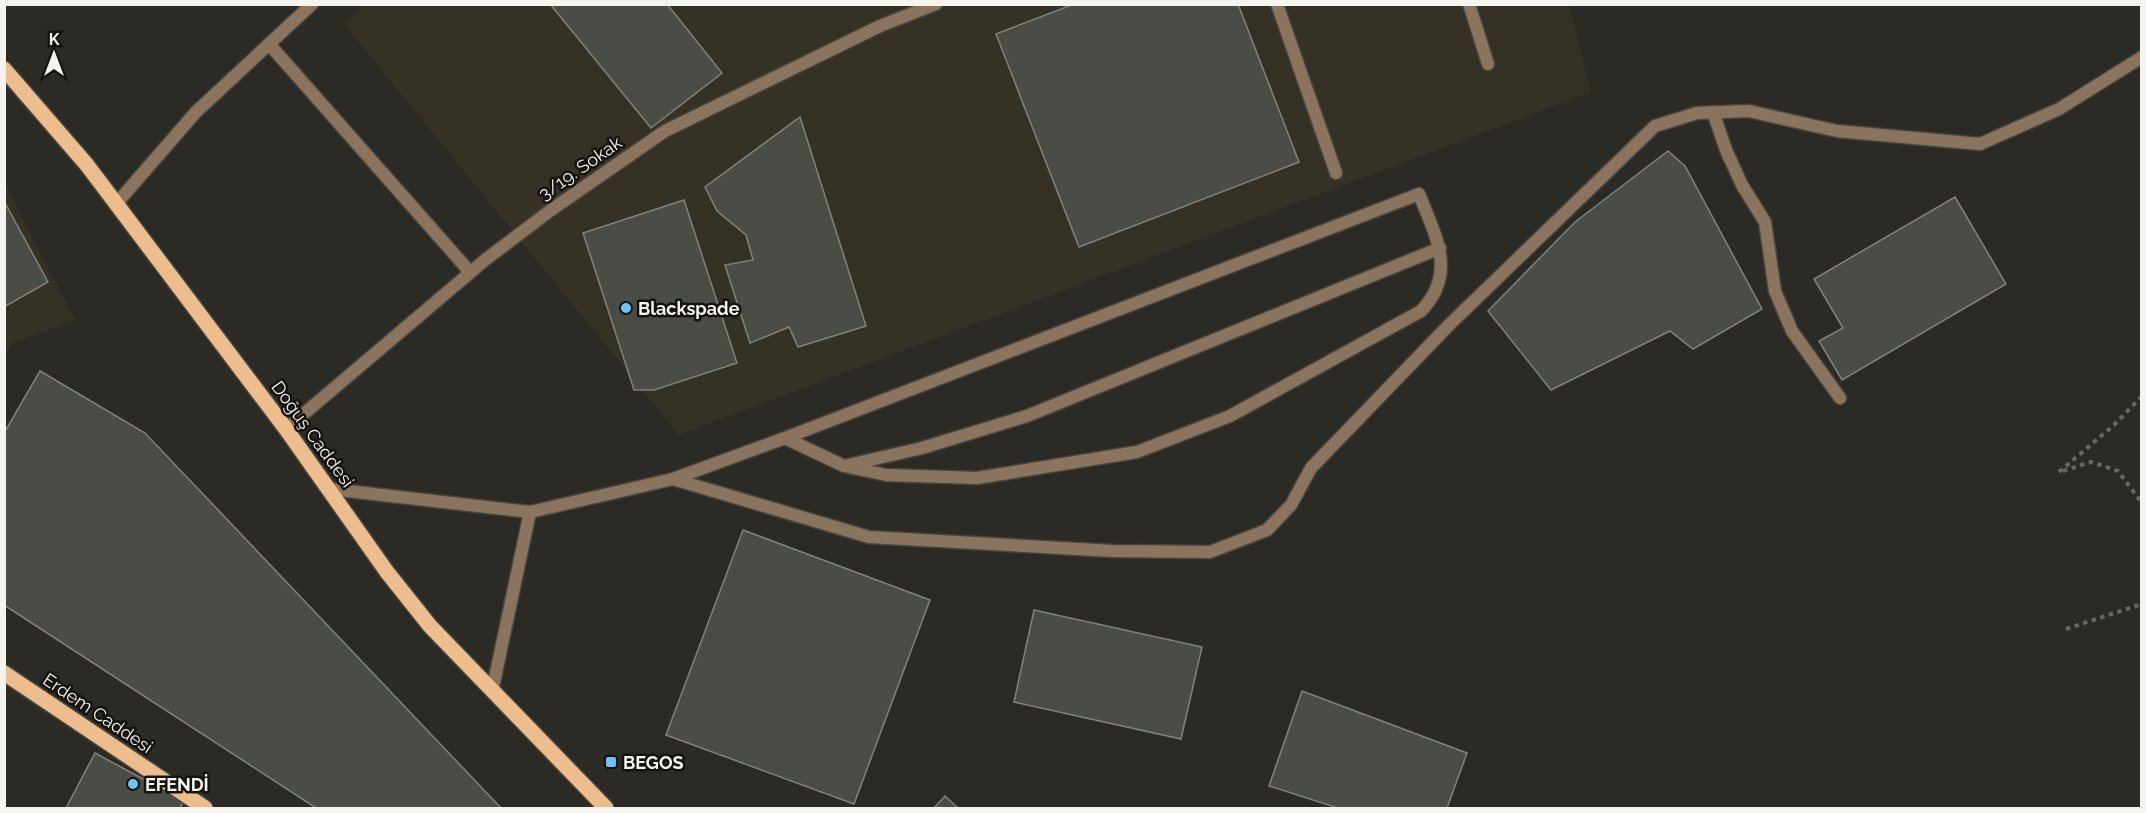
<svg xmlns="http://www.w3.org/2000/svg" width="2146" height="813" font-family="Raleway,sans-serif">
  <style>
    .built { fill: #353125 }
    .building { fill: #4a4d46; stroke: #80837b; stroke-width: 1.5 }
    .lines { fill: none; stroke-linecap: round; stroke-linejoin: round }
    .service-casing { stroke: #484640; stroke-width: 15 }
    .minor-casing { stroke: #484640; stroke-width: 15 }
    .tertiary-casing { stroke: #484640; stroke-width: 15 }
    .primary-casing { stroke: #484640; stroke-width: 18 }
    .path { stroke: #686761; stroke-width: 4; stroke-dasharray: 4.5 4.5; stroke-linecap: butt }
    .service { stroke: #8b745d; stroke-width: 12 }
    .minor { stroke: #8b745d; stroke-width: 12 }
    .tertiary { stroke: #8b745d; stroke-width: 12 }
    .primary { stroke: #eebd8d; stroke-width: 15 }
    .poi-dot { fill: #70c2f4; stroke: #141310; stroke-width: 2 }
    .labels { text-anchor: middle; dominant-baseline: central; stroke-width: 5; stroke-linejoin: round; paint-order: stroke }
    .street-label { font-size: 18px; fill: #f5f4ef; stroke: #141310 }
    .poi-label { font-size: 18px; font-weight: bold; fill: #f5f4ef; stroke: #141310; text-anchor: start }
  </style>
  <rect width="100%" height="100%" fill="#2c2a24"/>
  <!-- built -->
  <path class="built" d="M363,4L1569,5L1591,92L679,435L344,24Z
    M5,184L75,320L12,343L5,356Z"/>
  <!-- building -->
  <path class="building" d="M550,4H667L722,73L651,128Z
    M1074,4H1238L1299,162L1079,247L996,34Z
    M800,117L866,326L798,347L789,327L750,343L725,265L753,260L746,235L717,211L705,187Z
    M1668,151L1685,166L1762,309L1693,349L1670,331L1551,390L1488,311L1575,222Z
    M1955,197L2006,284L1842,380L1819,341L1843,328L1814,279Z
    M684,200L737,363L654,390H634L583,233Z
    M4,201L48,282L4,307Z
    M40,371L145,433L501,808H316L4,605V433Z
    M743,530L930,600L854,804L666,735Z
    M1034,610L1202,647L1181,739L1014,702Z
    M1302,691L1467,753L1447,808H1338L1269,786Z
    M95,753L184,801L180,808H66Z
    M945,796L958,808H934Z"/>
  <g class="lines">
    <defs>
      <path id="service" d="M1277,4L1336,173
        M1469,4L1488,64
        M269,44L470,272
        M785,438L1419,194C1435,235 1458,273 1421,311L1230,416L1137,452L977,478L886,475L844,466
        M673,479L785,438L844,466L922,448L1027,416L1440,248"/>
      <path id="minor" d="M1713,112L1726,150L1742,185L1765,222L1775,291L1792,331L1840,398
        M286,429L485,260L551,210L665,131L880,26L936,4
        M330,489L530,512L673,479L869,537L1113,551L1210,552L1267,530L1291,505L1311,468L1449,325L1655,126L1697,113L1749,111L1837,131L1980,144L2059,109L2142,57
        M492,692L530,512"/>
      <path id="tertiary" d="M116,204L196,112L312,4"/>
      <path id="primary" d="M4,69L87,165L286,429L387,572L430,626L606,808
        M4,673L205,808"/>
    </defs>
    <!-- service casing -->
    <use href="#service" class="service-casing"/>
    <!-- minor casing -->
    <use href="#minor" class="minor-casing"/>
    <!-- tertiary casing -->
    <use href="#tertiary" class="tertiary-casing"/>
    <!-- primary casing -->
    <use href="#primary" class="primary-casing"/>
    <!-- path -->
    <path class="path" d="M2063,471L2091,462L2118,471L2142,503
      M2059,472L2114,425L2142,396
      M2066,629L2142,604"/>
    <!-- service -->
    <use href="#service" class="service"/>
    <!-- minor -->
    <use href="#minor" class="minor"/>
    <!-- tertiary -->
    <use href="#tertiary" class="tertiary"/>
    <!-- primary -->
    <use href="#primary" class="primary"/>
  </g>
  <!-- markers -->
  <g class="poi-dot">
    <circle cx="626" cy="308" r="6"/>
    <rect x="605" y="756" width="12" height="12" rx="3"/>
    <circle cx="133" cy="784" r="6"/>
  </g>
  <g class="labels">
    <!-- street labels -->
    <g class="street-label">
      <text transform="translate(580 168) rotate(-35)">3/19. Sokak</text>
      <text transform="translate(313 434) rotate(54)">Doğuş Caddesi</text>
      <text transform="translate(98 713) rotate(34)">Erdem Caddesi</text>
    </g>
    <!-- poi labels -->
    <g class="poi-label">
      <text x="638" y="308">Blackspade</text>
      <text x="623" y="762">BEGOS</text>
      <text x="145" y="784">EFENDİ</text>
    </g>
  </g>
  <!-- border -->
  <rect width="2146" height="813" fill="none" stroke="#f5f4ef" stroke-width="12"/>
  <!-- north arrow -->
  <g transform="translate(54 54)" stroke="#141310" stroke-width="4.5" paint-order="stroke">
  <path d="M0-4.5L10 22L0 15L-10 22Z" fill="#f5f4ef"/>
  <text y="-9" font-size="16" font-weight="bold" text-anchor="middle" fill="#f5f4ef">K</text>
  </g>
</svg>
